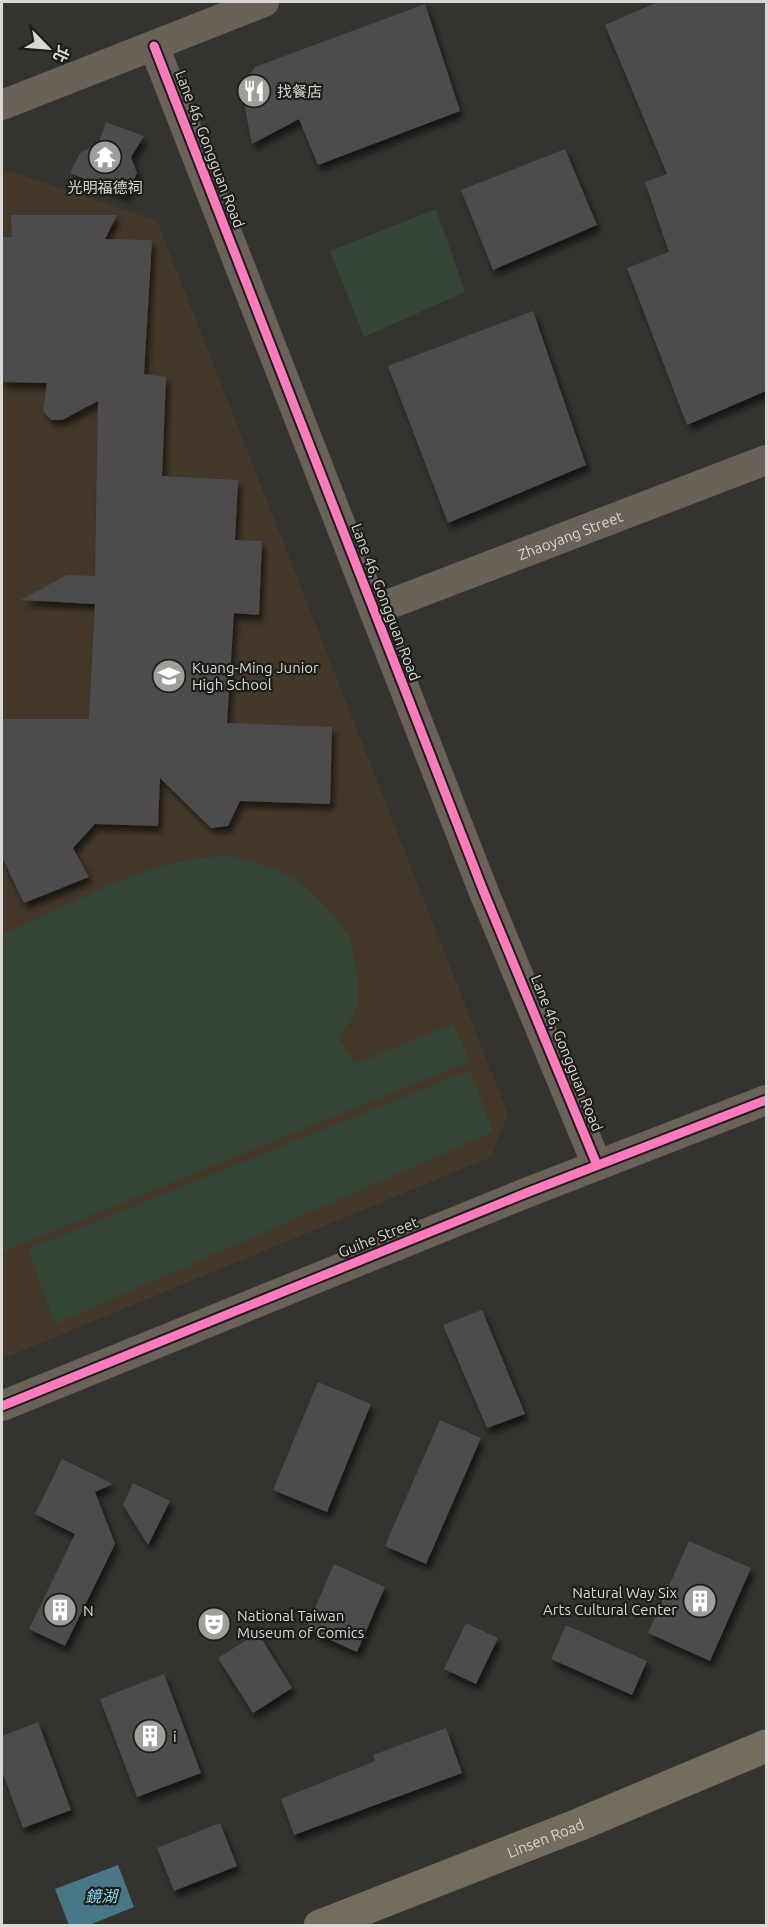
<svg xmlns="http://www.w3.org/2000/svg" width="768" height="1927" font-family="Ubuntu,'Noto Sans TC',sans-serif">
  <style>
    .education { fill: #44382b }
    .green { fill: #354636 }
    .water { fill: #4a7785 }
    .building { fill: #4d4c4b; filter: url(#shadow) }
    .lines { fill: none; stroke-linecap: round; stroke-linejoin: round }
    .minor { stroke: #6a6259; stroke-width: 30 }
    .secondary { stroke: #756c60; stroke-width: 33 }
    .cycleway-casing { stroke: #1c1c19; stroke-width: 13 }
    .cycleway { stroke: #fd7abc; stroke-width: 9 }
    .labels { text-anchor: middle; dominant-baseline: central; stroke-width: 4.5; stroke-linejoin: round; paint-order: stroke }
    .poi-label { font-size: 15px; fill: #d8d7d4; stroke: #1c1c19; text-anchor: start }
    .street-label { font-size: 15px; fill: #d8d7d4; stroke: #1c1c19 }
    .water-label { font-size: 16px; font-style: italic; fill: #88ddf5; stroke: #1c1c19 }
  </style>
  <defs>
    <filter id="shadow"><feDropShadow dx="3.5" dy="6" stdDeviation="3" flood-color="#0009"/></filter>
  </defs>
  <rect width="100%" height="100%" fill="#343330"/>
  <!-- education -->
  <path class="education" d="M2,168L157,221L508,1114L491,1157L2,1359Z"/>
  <!-- green -->
  <path class="green" d="M436,209L465,292L364,337L330,251Z
    M228,855C250,861 272,867 293,878C307,886 339,919 347,934C353,945 360,989 358,1001C355,1015 347,1026 339,1038L355,1064L453,1024L470,1061L2,1252V935L118,881L163,865L186,860Z
    M470,1070L493,1132L55,1324L28,1249Z"/>
  <!-- water -->
  <path class="water" d="M118,1865L134,1907L89,1925H69L55,1889Z"/>
  <!-- building -->
  <path class="building" d="M658,2H766V391L687,425L627,268L669,252L645,182L667,174L605,25Z
    M425,4L460,111L318,165L299,119L252,144L241,88L255,67Z
    M106,122L144,136L131,157L137,173L126,196L70,173L80,153L98,144Z
    M565,149L597,225L493,270L461,190Z
    M11,215H117L105,239L152,240L144,374L166,377L162,476L238,480L235,540L262,541L259,615L234,613L227,723L332,727L330,804L240,801L228,826L211,828L160,778L158,826L95,824L73,848L89,877L24,903L2,857V719H89L95,604L21,600L67,575L95,576L98,401L62,420H51L43,411L47,383L2,382V237H12Z
    M533,311L586,465L448,523L388,366Z
    M482,1310L525,1414L487,1428L443,1325Z
    M318,1382L371,1404L327,1512L273,1490Z
    M440,1420L481,1438L426,1564L385,1546Z
    M62,1459L113,1484L95,1492L115,1544L65,1646L29,1629L75,1534L35,1514Z
    M133,1483L170,1501L148,1545L123,1505Z
    M689,1541L751,1568L710,1661L648,1633Z
    M334,1564L385,1587L357,1652L306,1629Z
    M466,1623L498,1638L476,1684L444,1669Z
    M566,1625L647,1661L632,1695L551,1659Z
    M258,1633L292,1688L253,1713L218,1658Z
    M164,1674L201,1773L137,1797L100,1699Z
    M38,1722L71,1810L23,1828L2,1771V1736Z
    M446,1728L462,1773L294,1835L281,1799L375,1761L373,1755Z
    M220,1823L237,1866L174,1891L157,1848Z"/>
  <g class="lines">
    <!-- minor -->
    <g class="minor">
      <path d="M154,46L483,890L597,1165"/>
      <path d="M2,105L264,2"/>
      <path id="s1" d="M374,610L766,460"/>
      <path d="M2,1406L526,1193L766,1100"/>
    </g>
    <!-- secondary -->
    <path class="secondary" id="s2" d="M320,1926L578,1825L766,1746"/>
    <defs>
      <path id="cycleway" d="M154,46L483,890L597,1165
        M2,1406L526,1193L766,1100"/>
    </defs>
    <!-- cycleway casing -->
    <use href="#cycleway" class="cycleway-casing"/>
    <!-- cycleway -->
    <use href="#cycleway" class="cycleway"/>
  </g>
  <!-- icons -->
  <defs>
    <symbol id="restaurant-disc" viewBox="-11 -11 22 22"><circle r="9.5" fill="#9f9e9b" stroke="#1c1c19"/><path d="M-5-6h1v4h1v-4h1v4h1v-4h1v5L-1.5 .5V6h-2V.5L-5-1ZM5-6V6H3V1.5H1.5Q1.5-4 5-6Z" fill="#fff"/></symbol>
    <symbol id="temple-disc" viewBox="-11 -11 22 22"><circle r="9.5" fill="#9f9e9b" stroke="#1c1c19"/><path d="M0-6L5-2H3V0L6.5 2.5H4V6H1.5V3h-3V6H-4V2.5H-6.5L-3 0V-2H-5Z" fill="#fff"/></symbol>
    <symbol id="school-disc" viewBox="-11 -11 22 22"><circle r="9.5" fill="#9f9e9b" stroke="#1c1c19"/><path d="M0-5L7-2L0 1L-7-2ZM-4 1L0 2.5L4 1V4Q0 6-4 4Z" fill="#fff"/></symbol>
    <symbol id="building-disc" viewBox="-11 -11 22 22"><circle r="9.5" fill="#9f9e9b" stroke="#1c1c19"/><path d="M-4-6H4V6H1V3H-1V6H-4ZM-2.5-4.3h1.7v1.8h-1.7ZM.8-4.3h1.7v1.8H.8ZM-2.5-1h1.7V.8h-1.7ZM.8-1h1.7V.8H.8Z" fill="#fff"/></symbol>
    <symbol id="theatre-disc" viewBox="-11 -11 22 22"><circle r="9.5" fill="#9f9e9b" stroke="#1c1c19"/><path d="M-5-5.5Q0-4 5-5.5V0Q5 5 0 6Q-5 5-5 0ZM-3.3-2.5H-1v1.5H-3.3ZM1-2.5H3.3v1.5H1ZM-2.8 1Q0 5.5 2.8 1Z" fill="#fff"/></symbol>
  </defs>
  <g fill-rule="evenodd">
    <use href="#restaurant-disc" x="235" y="72" width="38" height="38"/>
    <use href="#temple-disc" x="86" y="138" width="38" height="38"/>
    <use href="#school-disc" x="150" y="657" width="38" height="38"/>
    <use href="#building-disc" x="681" y="1582" width="38" height="38"/>
    <use href="#building-disc" x="41" y="1591" width="38" height="38"/>
    <use href="#theatre-disc" x="195" y="1605" width="38" height="38"/>
    <use href="#building-disc" x="131" y="1717" width="38" height="38"/>
  </g>
  <g class="labels">
    <!-- poi labels -->
    <g class="poi-label">
      <text x="277" y="91">找餐店</text>
      <text x="105" y="187" text-anchor="middle">光明福德祠</text>
      <text x="192" y="667">Kuang-Ming Junior<tspan x="192" dy="17">High School</tspan></text>
      <text x="677" y="1592" text-anchor="end">Natural Way Six<tspan x="677" dy="17">Arts Cultural Center</tspan></text>
      <text x="83" y="1610">N</text>
      <text x="237" y="1615">National Taiwan<tspan x="237" dy="17">Museum of Comics</tspan></text>
      <text x="173" y="1736">i</text>
    </g>
    <!-- street labels -->
    <g class="street-label">
      <text transform="translate(210 149) rotate(69)">Lane 46, Gongguan Road</text>
      <text stroke="none"><textPath href="#s1" startOffset="210">Zhaoyang Street</textPath></text>
      <text transform="translate(386 602) rotate(69)">Lane 46, Gongguan Road</text>
      <text transform="translate(567 1053) rotate(68)">Lane 46, Gongguan Road</text>
      <text transform="translate(378 1237) rotate(-22)">Guihe Street</text>
      <text stroke="none"><textPath href="#s2" startOffset="242">Linsen Road</textPath></text>
    </g>
    <!-- water labels -->
    <g class="water-label">
      <text x="101" y="1896">鏡湖</text>
    </g>
  </g>
  <!-- border -->
  <rect width="768" height="1927" fill="none" stroke="#d8d7d4" stroke-width="6"/>
  <!-- north arrow -->
  <g transform="translate(48 48) rotate(115)" stroke="#1c1c19" stroke-width="4.5" paint-order="stroke">
  <path d="M0-4.5L10 22L0 15L-10 22Z" fill="#d8d7d4"/>
  <text y="-9" font-size="16" font-weight="bold" text-anchor="middle" fill="#d8d7d4">北</text>
  </g>
</svg>
